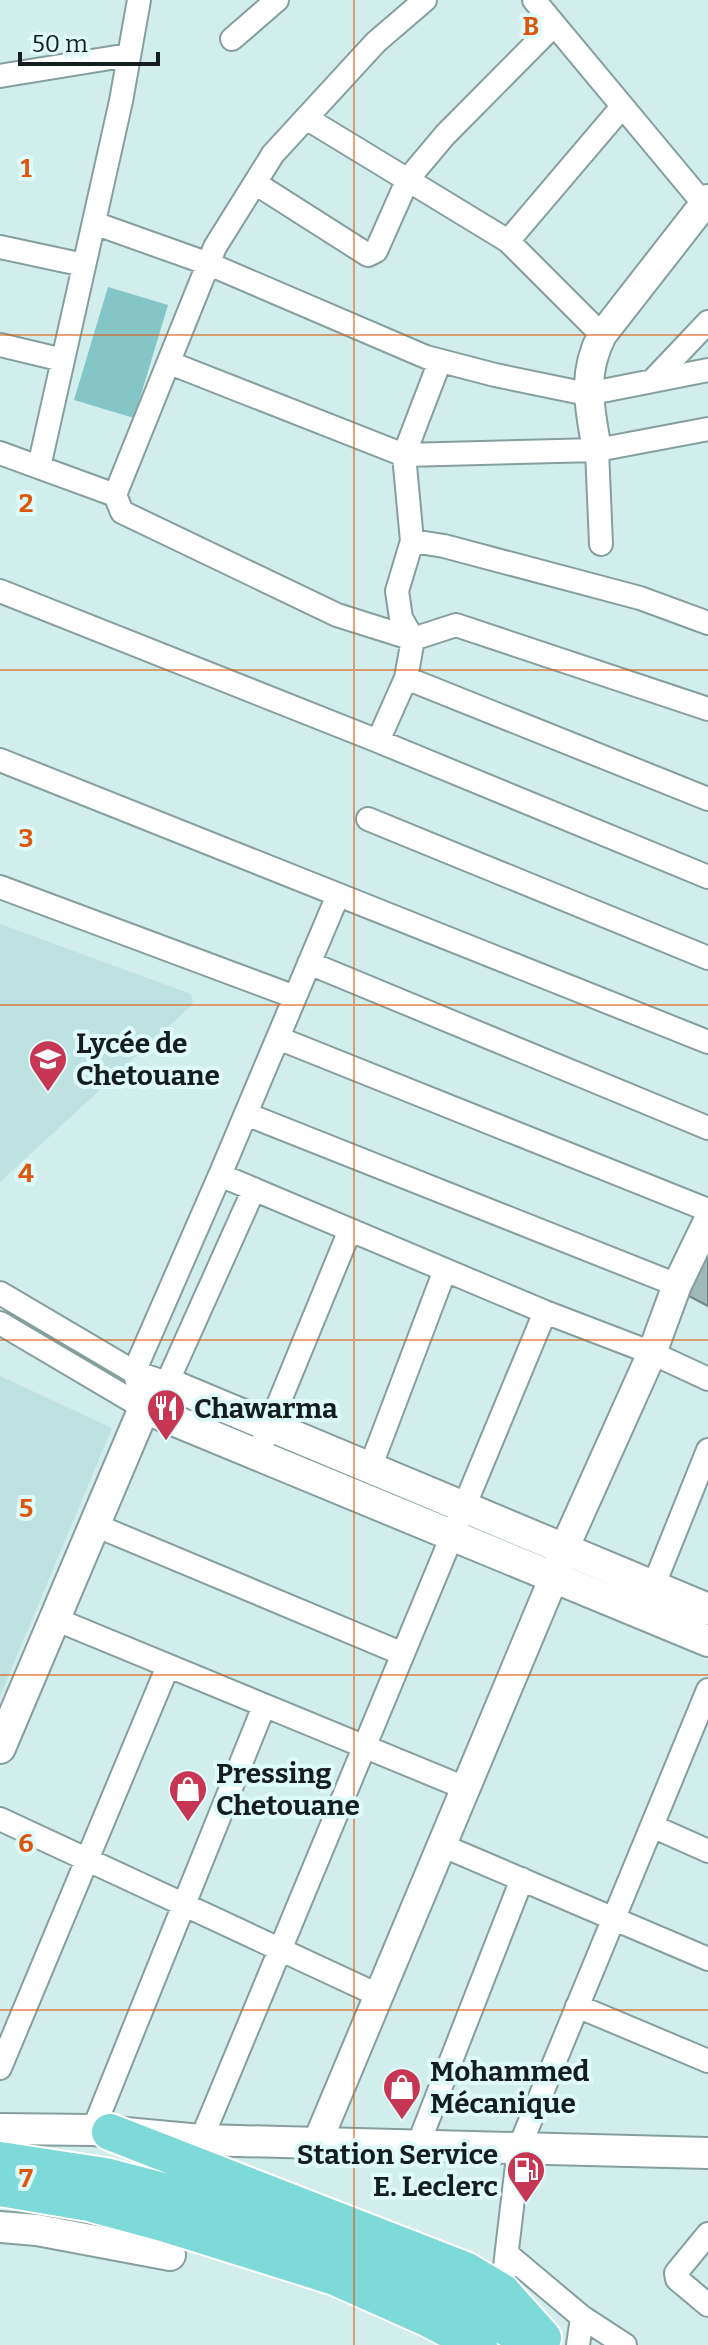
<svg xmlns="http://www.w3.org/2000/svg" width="708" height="2345" font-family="Bitter,serif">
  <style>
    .built { fill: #bde2e1 }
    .green { fill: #83c6c5 }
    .building { fill: #9eb9b8; stroke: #6e8887; stroke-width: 2 }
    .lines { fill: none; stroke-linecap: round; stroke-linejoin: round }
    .minor-casing { stroke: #859f9e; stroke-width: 26 }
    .tertiary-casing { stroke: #859f9e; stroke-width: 32 }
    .secondary-casing { stroke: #859f9e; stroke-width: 34 }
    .trunk-casing { stroke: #fff; stroke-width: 40 }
    .minor { stroke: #fff; stroke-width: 22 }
    .tertiary { stroke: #fff; stroke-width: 28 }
    .secondary { stroke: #fff; stroke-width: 30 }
    .trunk { stroke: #7edad8; stroke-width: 36 }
    .grid { fill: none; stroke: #dd560d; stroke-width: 2; stroke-opacity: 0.55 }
    .labels { text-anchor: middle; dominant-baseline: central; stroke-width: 8; stroke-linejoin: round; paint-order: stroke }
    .poi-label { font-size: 28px; font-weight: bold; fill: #141e1e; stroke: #defbfa; text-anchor: start }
    .grid-label { font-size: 26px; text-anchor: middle; font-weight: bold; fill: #dd560d; stroke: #defbfa; stroke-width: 8; stroke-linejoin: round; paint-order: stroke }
  </style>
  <rect width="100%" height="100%" fill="#d1eeed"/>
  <!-- built -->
  <path class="built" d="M0,924L191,994L193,1004L0,1182Z
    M0,1376L112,1428L0,1696Z"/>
  <!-- green -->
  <path class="green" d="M108,287L168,305L134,418L74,400Z"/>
  <!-- building -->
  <path class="building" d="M708,1252V1306L685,1294Z"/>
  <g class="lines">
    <defs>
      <path id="minor" d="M425,0L376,42L273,154L215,247L115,495L122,512L337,615L413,639L456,625L708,709
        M534,0L708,209
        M232,39L277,0
        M0,76L129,55
        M306,118L508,241L602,335
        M255,183L368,255L376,251L408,179L445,135L554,25
        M94,223L209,264L426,357L495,375L587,394L708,370
        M508,241L622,107
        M0,247L84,265
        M0,345L63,360
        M170,363L404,455L597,450L708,429
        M654,379L708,322
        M597,450L601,544
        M0,453L115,495
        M39,467L121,101L139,0
        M412,541L444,546L640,598L708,623
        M0,591L378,741L406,678L413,639L401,618L397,591L412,541L404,455L440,361
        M406,678L708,799
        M378,741L708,877
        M0,760L708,1042
        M368,819L708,958
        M0,887L295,997
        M338,895L220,1175L545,1312L652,1353L708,1379
        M309,963L708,1128
        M278,1038L708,1210
        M246,1114L677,1285
        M0,1293L134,1372L167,1383L254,1189
        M0,1323L144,1408
        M138,1384L134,1372L220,1175
        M257,1456L350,1230
        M370,1468L445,1270
        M95,1525L403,1654
        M649,1597L708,1450
        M55,1619L465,1788
        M0,1819L378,1995
        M652,1826L708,1851
        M441,1845L708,1959
        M577,2006L708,2061
        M0,2068L168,1666
        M93,2130L264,1706
        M201,2140L545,1312
        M418,2145L522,1879
        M708,2234L676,2273L677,2279L708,2305
        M507,2254L582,2317L625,2345
        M502,2292L519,2148L708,1690
        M578,2345L582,2317"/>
      <path id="tertiary" d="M597,450C590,408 581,376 602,335L708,199
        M317,2143L554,1577L564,1549L652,1353L677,1285L708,1221"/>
      <path id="secondary" d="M144,1408L708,1641
        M0,1748L144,1408L167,1383L708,1609
        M0,2129L93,2130L201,2140L708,2153
        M0,2227L37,2230L170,2255"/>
      <path id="trunk" d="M110,2132L465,2270L502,2292L543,2338
        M0,2160L105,2176L170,2193L344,2250L450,2296L538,2345
        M0,2188L89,2203L163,2223L335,2277L427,2318L479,2345"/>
    </defs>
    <!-- minor casing -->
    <use href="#minor" class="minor-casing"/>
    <!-- tertiary casing -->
    <use href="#tertiary" class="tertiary-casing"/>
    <!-- secondary casing -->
    <use href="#secondary" class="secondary-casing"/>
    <!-- trunk casing -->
    <use href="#trunk" class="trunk-casing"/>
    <!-- minor -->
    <use href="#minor" class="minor"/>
    <!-- tertiary -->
    <use href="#tertiary" class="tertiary"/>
    <!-- secondary -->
    <use href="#secondary" class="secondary"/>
    <!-- trunk -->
    <use href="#trunk" class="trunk"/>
  </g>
  <!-- grid -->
  <path class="grid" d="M354,0V2345M0,335H708M0,670H708M0,1005H708M0,1340H708M0,1675H708M0,2010H708"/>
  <!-- icons -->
  <defs>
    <symbol id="school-pin" viewBox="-11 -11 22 30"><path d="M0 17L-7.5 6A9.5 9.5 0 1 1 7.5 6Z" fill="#c73754" stroke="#defbfa"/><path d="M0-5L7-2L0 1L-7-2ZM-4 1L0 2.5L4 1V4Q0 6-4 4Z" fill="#fff"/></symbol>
    <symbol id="restaurant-pin" viewBox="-11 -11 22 30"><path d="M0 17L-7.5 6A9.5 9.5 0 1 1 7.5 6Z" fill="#c73754" stroke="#defbfa"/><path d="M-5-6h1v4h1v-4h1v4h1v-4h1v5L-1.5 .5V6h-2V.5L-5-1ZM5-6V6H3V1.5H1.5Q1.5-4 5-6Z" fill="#fff"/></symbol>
    <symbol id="shop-pin" viewBox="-11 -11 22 30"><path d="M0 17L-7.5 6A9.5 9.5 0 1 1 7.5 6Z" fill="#c73754" stroke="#defbfa"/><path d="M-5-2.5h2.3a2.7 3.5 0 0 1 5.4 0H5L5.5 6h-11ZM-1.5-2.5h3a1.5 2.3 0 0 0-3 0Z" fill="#fff"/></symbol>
    <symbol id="fuel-pin" viewBox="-11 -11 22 30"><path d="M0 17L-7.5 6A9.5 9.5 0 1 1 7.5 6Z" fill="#c73754" stroke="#defbfa"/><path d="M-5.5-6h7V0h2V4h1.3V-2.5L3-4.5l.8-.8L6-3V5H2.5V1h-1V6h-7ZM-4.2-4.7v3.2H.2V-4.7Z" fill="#fff"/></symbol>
  </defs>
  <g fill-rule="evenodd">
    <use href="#school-pin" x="26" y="1037" width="44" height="60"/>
    <use href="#restaurant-pin" x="144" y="1386" width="44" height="60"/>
    <use href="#shop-pin" x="166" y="1767" width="44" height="60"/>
    <use href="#shop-pin" x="380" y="2065" width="44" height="60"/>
    <use href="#fuel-pin" x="504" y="2148" width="44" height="60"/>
  </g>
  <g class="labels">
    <!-- poi labels -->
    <g class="poi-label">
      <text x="76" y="1043">Lycée de<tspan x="76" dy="32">Chetouane</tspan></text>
      <text x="194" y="1408">Chawarma</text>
      <text x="216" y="1773">Pressing<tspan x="216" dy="32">Chetouane</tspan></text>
      <text x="430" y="2071">Mohammed<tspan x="430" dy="32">Mécanique</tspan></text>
      <text x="498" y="2154" text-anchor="end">Station Service<tspan x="498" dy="32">E. Leclerc</tspan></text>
    </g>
  </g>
  <g class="grid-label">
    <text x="531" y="35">B</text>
    <text x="26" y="177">1</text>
    <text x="26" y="512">2</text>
    <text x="26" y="847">3</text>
    <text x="26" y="1182">4</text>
    <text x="26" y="1517">5</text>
    <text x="26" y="1852">6</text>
    <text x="26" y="2187">7</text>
  </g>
  <!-- scale -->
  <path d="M20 52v12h138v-12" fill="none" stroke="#141e1e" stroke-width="4"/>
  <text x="32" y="52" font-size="24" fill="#141e1e" stroke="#defbfa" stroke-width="6" paint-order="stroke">50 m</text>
</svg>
